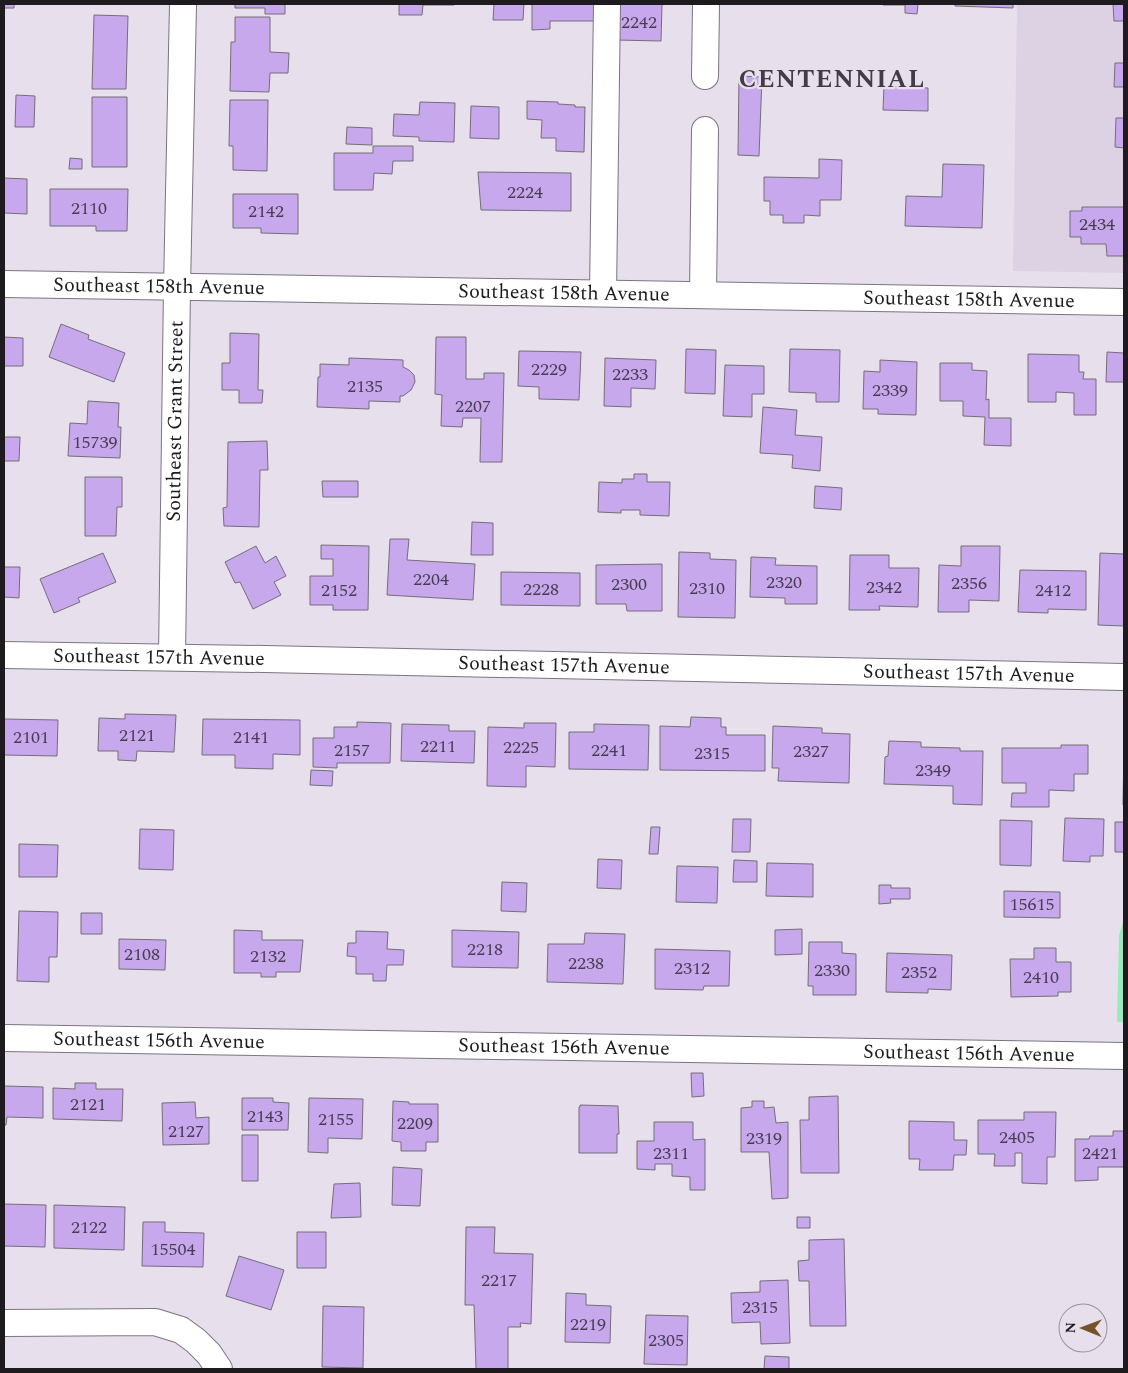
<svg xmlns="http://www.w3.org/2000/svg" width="1128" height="1373" font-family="Spectral,serif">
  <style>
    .built { fill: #ddd1e4 }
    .green { fill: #9ae9bd }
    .building { fill: #c8a8ed; stroke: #736e79 }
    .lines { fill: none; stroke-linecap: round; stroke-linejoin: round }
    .minor-casing { stroke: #7c747f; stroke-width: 28 }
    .minor { stroke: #fff; stroke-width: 26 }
    .labels { text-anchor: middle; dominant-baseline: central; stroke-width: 4.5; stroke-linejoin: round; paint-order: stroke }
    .number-label { font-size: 18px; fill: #483e52 }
    .street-label { font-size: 20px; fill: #1e1b1f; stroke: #e8dfec }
    .district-label { font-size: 25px; font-weight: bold; letter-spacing: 1px; fill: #433c46; stroke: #e8dfec }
  </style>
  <rect width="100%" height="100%" fill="#e8dfec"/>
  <!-- built -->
  <path class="built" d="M1017,4H1124V273L1013,271Z"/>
  <!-- green -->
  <path class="green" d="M1124,919V1022H1117L1119,935Z"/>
  <!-- building -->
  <path class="building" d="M4,4H14V8H4Z
    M235,4H285V14H265V8H235Z
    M399,4H454V5H423L422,15H399Z
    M494,4H524L523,20H493Z
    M532,4H595V21H550V29L532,30Z
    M617,4H662L661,41L616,40Z
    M883,4H918L917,14L905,13V5H883Z
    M955,4H1013V8L955,6Z
    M1113,4H1124V21H1114Z
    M94,15L128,16L126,89H92Z
    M235,17H270V52L289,53L288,73H270L269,92L230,91L231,42H235Z
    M1115,63H1124V87H1114Z
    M739,76L762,77L759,156L738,155Z
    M884,86L928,88V111L883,110Z
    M16,95L35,96L34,127H15Z
    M92,97H127V167H92Z
    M230,100H268L267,171L233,170V146H229Z
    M527,101L558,102V104L575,105V107H585L584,152L556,151V138H541L542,120L527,119Z
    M420,102L455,103L454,142L419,141V137L393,136L394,114L419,115Z
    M471,106L499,107V139L470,138Z
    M1116,118H1124V148L1115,147Z
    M347,127L372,128V145L346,144Z
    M373,146H413V161H393L392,174L374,173L373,190H334V153H373Z
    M70,158L82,159V169H69Z
    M819,159L842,160L841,200H820V216L804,215V223H783V215H770V201H764V177L819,178Z
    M943,164L984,165L982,228L905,226L906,196L942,197Z
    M478,172L571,173V211L481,210Z
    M4,178L27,179V214L4,213Z
    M50,189H128L127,231H96V226H50Z
    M233,194H298V234L261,233V228H233Z
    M1082,207H1124V256H1107L1106,244H1081V237H1070V211H1082Z
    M61,324L89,335L88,339L125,353L114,382L49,357Z
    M230,333L259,334L258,390H263L262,403H239V390H222V363H230Z
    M4,337L23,338V366H4Z
    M436,337H466V379H484V373H504L502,462H480L481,418H463L462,427L441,426L442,395L435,394Z
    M686,349L716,350L715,394L685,393Z
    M790,349L840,350L839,402H816V393L789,392Z
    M519,351L581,352L579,400L539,399V387L518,386Z
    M1107,352L1124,353V382H1106Z
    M1028,354L1079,355V372H1084L1083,379H1096V415H1074V393L1056,392V402H1028Z
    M349,358L403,360V367L409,370L414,375L415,382L411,390L403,396H400V402L369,401V409L317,407L318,377H320V364L349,365Z
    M605,358L656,360L655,389L631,388V407L604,406Z
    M880,360L917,362L916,415L878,414V409H863L864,371L880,372Z
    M940,363H972V370L987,371L986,400L989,399V418H1011V446L984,445L985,417L963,416V401H940Z
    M725,365L764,366V394H752V417L723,416Z
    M88,401L119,403L118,427H121L120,458L68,456L70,423L87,424Z
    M763,407L797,410L795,435L822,437L820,471L792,468L793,455L760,453Z
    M4,437H20L19,461H4Z
    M267,441L268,470H260L259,527L224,526L223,508L227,507L228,442Z
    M634,474H647V482H670L669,516L640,515V510H621V513L598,512L599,482L622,483V479H634Z
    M85,477H122V507H117L116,536H85Z
    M322,481H358V497H323Z
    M815,486L842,488L841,510L814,508Z
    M472,522L493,523V555H471Z
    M390,539H409L407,560L475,564L473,600L387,595Z
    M321,545L369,546L368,610H333V605H310V576H333V559H321Z
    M256,546L265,563L276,556L286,576L274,582L281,595L253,609L240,582L235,583L225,562Z
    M961,546H1000L999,601L969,600V612H938L939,565L961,566Z
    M679,552L710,553V559L736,560L735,618L678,617Z
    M103,553L116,582L78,598L80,602L54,613L40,579Z
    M1100,553L1124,554V626L1098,625Z
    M850,555H889V568H919L918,607L879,606L880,610H849Z
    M751,557L776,558L775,565L817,566V604H785V598L750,597Z
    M662,564V611H627L626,604H596V565Z
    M4,567H20L19,598L4,597Z
    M1020,570L1086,571V610L1048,609V613L1018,612Z
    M501,572L580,573V606L501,605Z
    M125,714L176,715L174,752L137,751L136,761L118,760V751H98L99,718L125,719Z
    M691,717L721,718V727H726V735H765V771L660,770V726L690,727Z
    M4,719L58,720L57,756L4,755Z
    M203,719L300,720V755L273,754V769L235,768V755H202Z
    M357,722L391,723L390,763H337V768L313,767V738H334V727H357Z
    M524,723H556L555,767L526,766V787L487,786L488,727L524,728Z
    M402,724L449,725V731H475L474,763L401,761Z
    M594,724L649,725L648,770L569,769V732H594Z
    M773,726L822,728V733L850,734L849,783L778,781L779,768H772Z
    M889,741L921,742V747L960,748V751H983L982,805L953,804V786L884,784L885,757L888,756Z
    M1061,745H1088V774H1074V791L1049,790V807H1011L1012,793H1026V783H1002V748H1061Z
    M1124,746V805H1123Z
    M311,770L333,771L332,786L310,785Z
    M1065,818L1104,819L1103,856H1090V862L1063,861Z
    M733,819H751L750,852H732Z
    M1000,820L1032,821L1031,866L1000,865Z
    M1115,822H1124V852H1115Z
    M651,827H660L658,854H649Z
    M140,829L174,830L173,870L139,869Z
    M19,844L58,845L57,877H19Z
    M598,859L622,860L621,889L597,888Z
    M734,860L757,861V882H733Z
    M767,863L813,864V897L766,896Z
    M677,866L718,867L717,903L676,902Z
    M502,882L527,883L526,912L501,911Z
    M879,885H891V888H910V899H890L891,903L879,904Z
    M1004,891L1060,892V918L1004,917Z
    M19,911L58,912L57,957H49V982L17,981Z
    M81,913H102V934H81Z
    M802,929V954L775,955V930Z
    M234,930L262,931V940H303L300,972H276V977H261V973H234Z
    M452,930L519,932L518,968L452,967Z
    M356,931L388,932L387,949L404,950L403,965H387L386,981H373V974H356V957L347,956L348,943H356Z
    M585,933L625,934L623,984L547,982L548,944H584Z
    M119,939L166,940L165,970L119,969Z
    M809,942H842V953L856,954V995H813V986H808Z
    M1034,948H1056V962H1071V992H1058V996L1011,997L1010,959H1034Z
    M655,949L730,951L729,986H704L703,990L655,989Z
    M887,953L952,955L951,990L928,989V993L886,992Z
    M691,1073H703L704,1096L692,1097Z
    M75,1083H96V1089H123L122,1121L53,1119V1088L75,1089Z
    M4,1086L43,1087V1118L7,1117L6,1125H4Z
    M838,1096L839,1173H801L800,1120H809V1097Z
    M242,1098H273V1102L289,1103L288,1130H242Z
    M309,1098L363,1099L362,1139L328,1138V1153L308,1152Z
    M393,1101L409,1102V1104H438V1142H426V1151H401V1142L392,1141Z
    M752,1101H764V1108L774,1107L776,1123L788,1122V1198L772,1199L769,1152H741V1108L752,1107Z
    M195,1102L196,1118L209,1117V1144L163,1145L162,1103Z
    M580,1105L618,1106L619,1134H617V1153H579V1107H580Z
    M1024,1112H1056L1055,1157H1047V1184L1022,1183V1153H1015V1166H994L995,1154H978V1120H1024Z
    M909,1121L954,1122V1140H967L966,1155H954L953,1170H919L920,1159H909Z
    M654,1122H693V1140L705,1139V1190H690V1177L672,1176V1164H655V1170L637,1169V1141H654Z
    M1113,1131H1124V1167H1098V1180L1075,1181V1139H1089L1090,1136H1113Z
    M242,1135H258V1181H242Z
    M393,1167L422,1169L420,1206L392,1205Z
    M360,1183L361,1217L331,1218L334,1184Z
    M4,1204L46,1205L45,1247L4,1246Z
    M54,1205L125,1207L124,1250L54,1248Z
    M797,1217H810V1228H797Z
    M143,1222H165V1232L204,1233L203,1267L142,1266Z
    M466,1227H495L494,1253L533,1254L531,1324L520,1323L521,1327H508V1369H476L474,1305H465Z
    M297,1232H326V1268H297Z
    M844,1239L846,1326H810L809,1281H799L798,1261L809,1260V1240Z
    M239,1256L284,1270L271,1310L226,1296Z
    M788,1280L790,1343L761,1344L760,1322L732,1323L731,1293L760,1292V1281Z
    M566,1293L586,1294V1305L611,1306L610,1343L565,1342Z
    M323,1306L364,1307L363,1368L322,1367Z
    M646,1315L688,1316L687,1365L644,1364Z
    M765,1356L789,1357V1369H764Z"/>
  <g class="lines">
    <defs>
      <g id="minor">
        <path d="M705,76L706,4"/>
        <path id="s1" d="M4,284L1124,302"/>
        <path d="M603,293L607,4"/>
        <path d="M703,295L705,130"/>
        <path id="s2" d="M4,655L264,659L1124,677"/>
        <path id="s3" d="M172,657L177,287L183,4"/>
        <path id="s4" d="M4,1038L1124,1056"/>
        <path d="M4,1323L155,1322L181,1330L196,1341L209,1354L219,1369"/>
      </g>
    </defs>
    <!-- minor casing -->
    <use href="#minor" class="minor-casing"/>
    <!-- minor -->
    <use href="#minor" class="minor"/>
  </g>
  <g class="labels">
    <!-- number labels -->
    <g class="number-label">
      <text x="639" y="22">2242</text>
      <text x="525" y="192">2224</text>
      <text x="89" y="208">2110</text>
      <text x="266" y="211">2142</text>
      <text x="1097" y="224">2434</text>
      <text x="549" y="369">2229</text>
      <text x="630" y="374">2233</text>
      <text x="365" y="386">2135</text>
      <text x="890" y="390">2339</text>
      <text x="473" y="406">2207</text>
      <text x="95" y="442">15739</text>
      <text x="431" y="579">2204</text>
      <text x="784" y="582">2320</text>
      <text x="969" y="583">2356</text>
      <text x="629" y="584">2300</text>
      <text x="884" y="587">2342</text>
      <text x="707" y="588">2310</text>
      <text x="541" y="589">2228</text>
      <text x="339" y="590">2152</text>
      <text x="1053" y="590">2412</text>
      <text x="137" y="735">2121</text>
      <text x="31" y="737">2101</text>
      <text x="251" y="737">2141</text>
      <text x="438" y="746">2211</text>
      <text x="521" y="747">2225</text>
      <text x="352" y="750">2157</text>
      <text x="609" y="750">2241</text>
      <text x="811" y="751">2327</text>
      <text x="712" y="753">2315</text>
      <text x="933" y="770">2349</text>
      <text x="1032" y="904">15615</text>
      <text x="485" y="949">2218</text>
      <text x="142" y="954">2108</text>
      <text x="268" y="956">2132</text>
      <text x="586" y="963">2238</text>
      <text x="692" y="968">2312</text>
      <text x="832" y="970">2330</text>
      <text x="919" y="972">2352</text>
      <text x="1041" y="977">2410</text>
      <text x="88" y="1104">2121</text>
      <text x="265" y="1116">2143</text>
      <text x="336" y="1119">2155</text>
      <text x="415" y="1123">2209</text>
      <text x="186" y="1131">2127</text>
      <text x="1017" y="1137">2405</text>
      <text x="764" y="1138">2319</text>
      <text x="671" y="1153">2311</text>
      <text x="1100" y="1153">2421</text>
      <text x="89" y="1227">2122</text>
      <text x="173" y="1249">15504</text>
      <text x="499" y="1280">2217</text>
      <text x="760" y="1307">2315</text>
      <text x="588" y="1324">2219</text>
      <text x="666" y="1340">2305</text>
    </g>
    <!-- street labels -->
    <g class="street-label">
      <text stroke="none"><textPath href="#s1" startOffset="155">Southeast 158th Avenue</textPath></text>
      <text stroke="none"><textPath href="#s1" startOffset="560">Southeast 158th Avenue</textPath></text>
      <text stroke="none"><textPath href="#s1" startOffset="965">Southeast 158th Avenue</textPath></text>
      <text stroke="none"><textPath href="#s3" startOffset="236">Southeast Grant Street</textPath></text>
      <text stroke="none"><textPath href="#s2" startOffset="155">Southeast 157th Avenue</textPath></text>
      <text stroke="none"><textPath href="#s2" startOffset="560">Southeast 157th Avenue</textPath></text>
      <text stroke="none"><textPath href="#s2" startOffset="965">Southeast 157th Avenue</textPath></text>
      <text stroke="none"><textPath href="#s4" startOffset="155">Southeast 156th Avenue</textPath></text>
      <text stroke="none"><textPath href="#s4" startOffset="560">Southeast 156th Avenue</textPath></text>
      <text stroke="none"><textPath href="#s4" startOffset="965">Southeast 156th Avenue</textPath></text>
    </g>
    <!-- district labels -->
    <g class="district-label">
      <text x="832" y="80">CENTENNIAL</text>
    </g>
  </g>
  <!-- border -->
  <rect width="1128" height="1373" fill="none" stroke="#1e1b1f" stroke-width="10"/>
  <!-- north arrow -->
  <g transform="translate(1083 1328) rotate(271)"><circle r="24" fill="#e8dfec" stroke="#97919a"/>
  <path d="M0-4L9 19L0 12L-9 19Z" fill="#74532a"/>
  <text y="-8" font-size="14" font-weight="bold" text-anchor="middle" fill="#1e1b1f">N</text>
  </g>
</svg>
